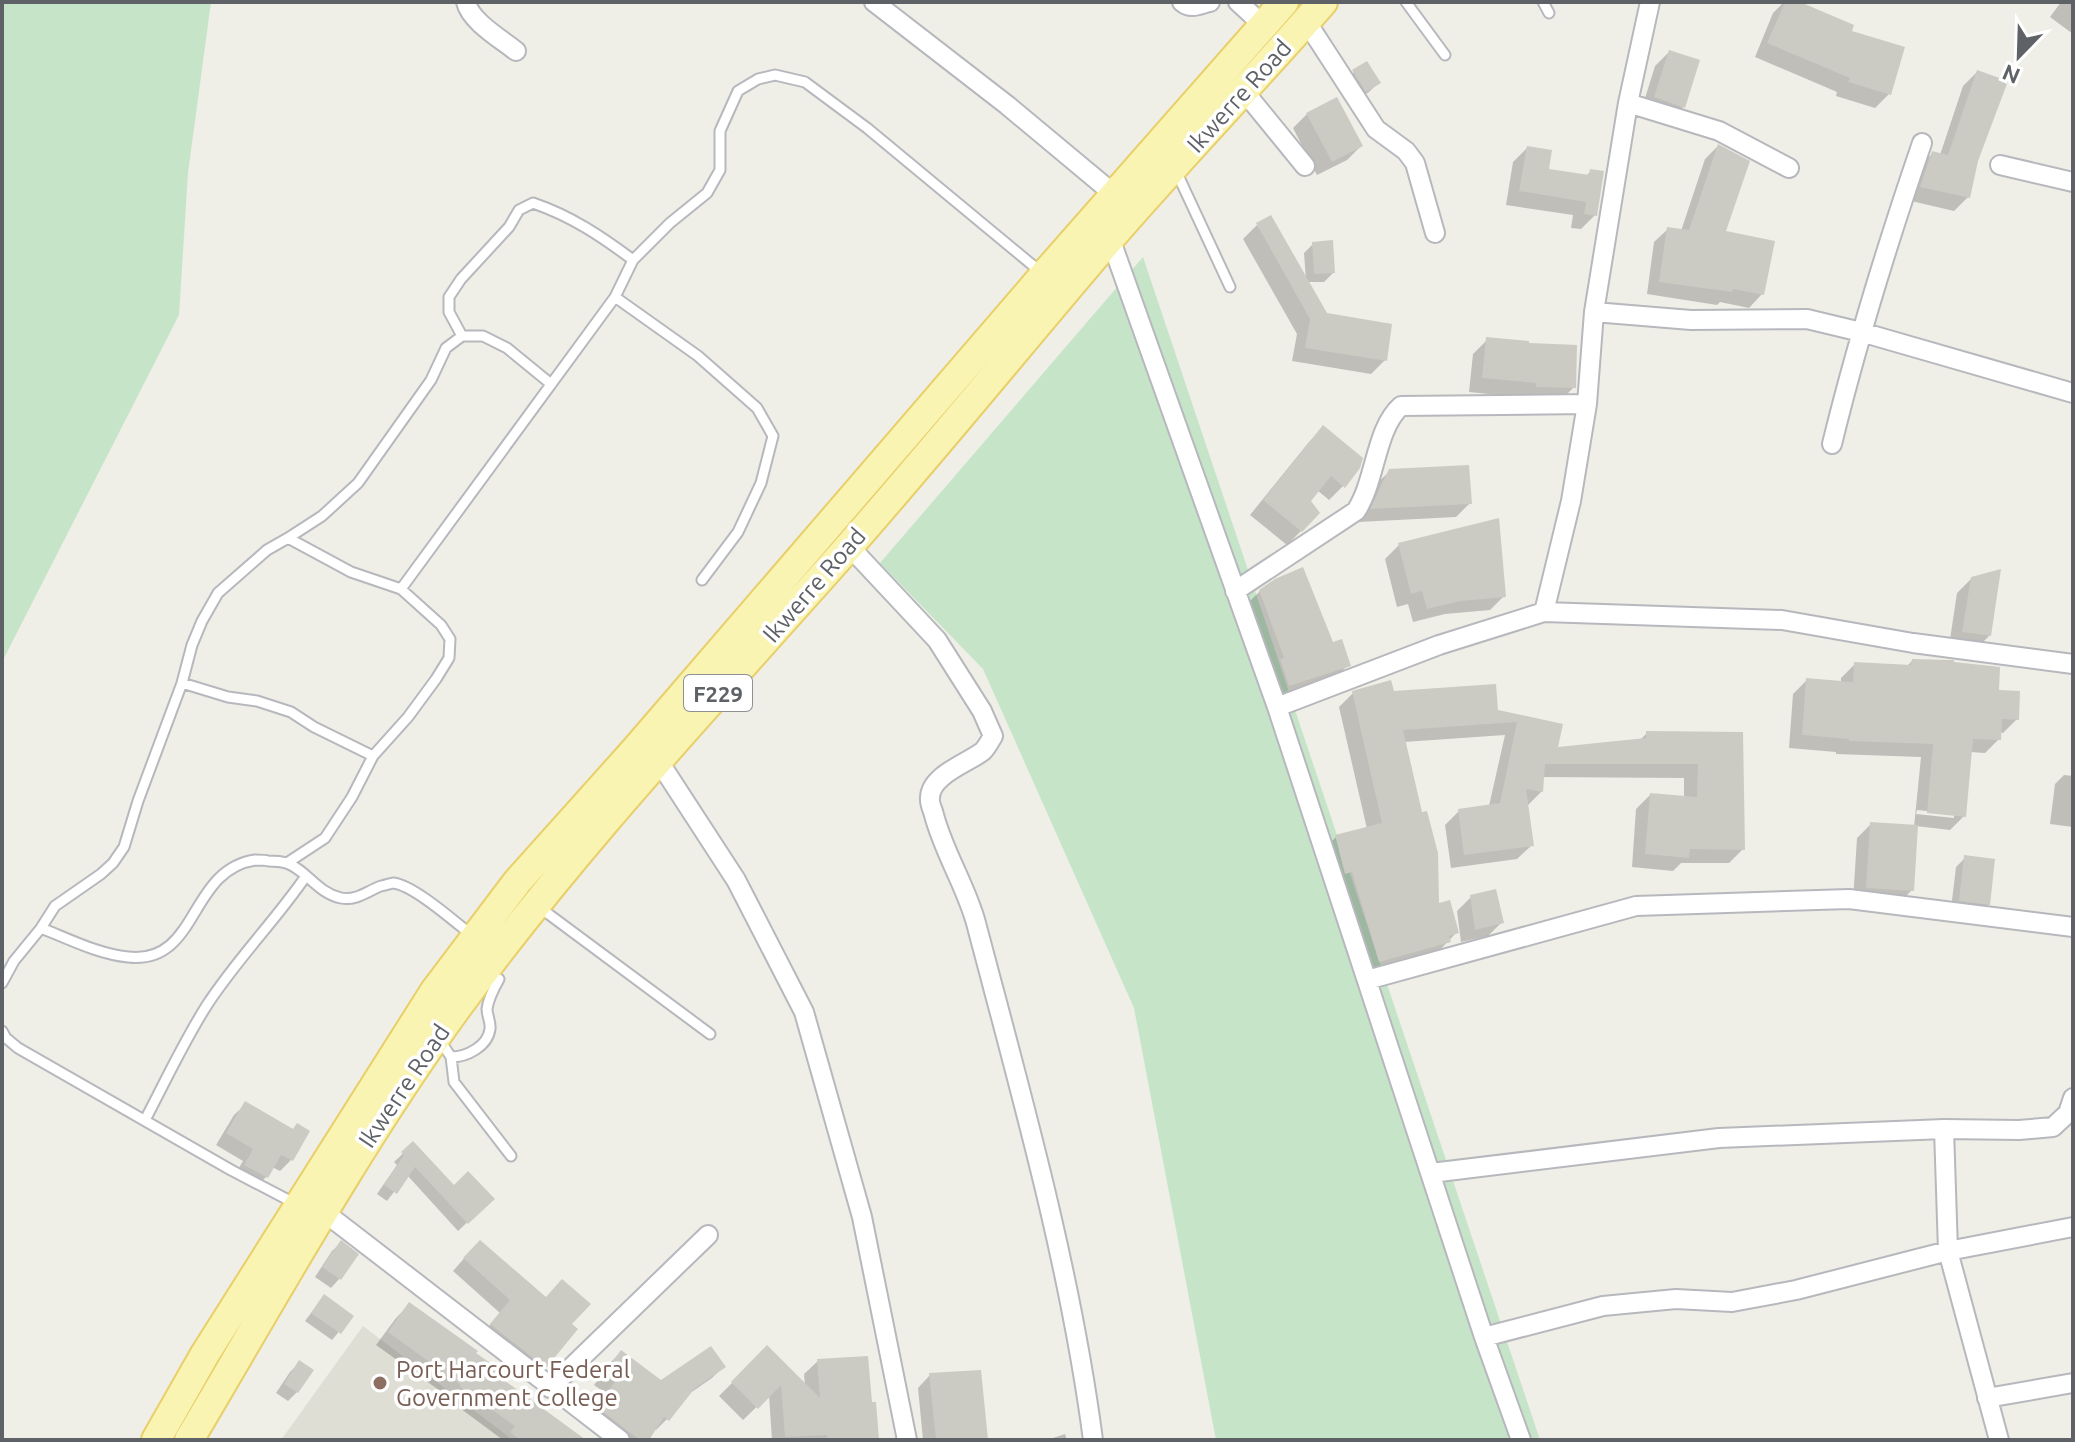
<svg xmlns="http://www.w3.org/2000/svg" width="2075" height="1442" font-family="Ubuntu,sans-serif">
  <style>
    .education { fill: #dfded5 }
    .green { fill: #c6e5c8 }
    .shadow { fill: #0003; fill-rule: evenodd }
    .building { fill: #cbcac3 }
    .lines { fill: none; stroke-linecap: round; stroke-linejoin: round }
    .lane-casing { stroke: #b7b8bd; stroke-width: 13 }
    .street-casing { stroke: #b7b8bd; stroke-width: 22 }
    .primary-casing { stroke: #e8cf68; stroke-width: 32 }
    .lane { stroke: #fff; stroke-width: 9 }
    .street { stroke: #fff; stroke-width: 18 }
    .primary { stroke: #faf4b2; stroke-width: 28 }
    .education-dot { fill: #8d6e63; stroke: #fff; stroke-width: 3 }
    .labels { text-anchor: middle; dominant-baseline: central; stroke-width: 7; stroke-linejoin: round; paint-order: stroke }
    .shield { fill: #fff; stroke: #8e9094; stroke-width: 2 }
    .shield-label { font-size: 22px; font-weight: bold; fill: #5e6166 }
    .street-label { font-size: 24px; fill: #5e6166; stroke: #fff }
    .education-label { font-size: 24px; fill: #785e54; stroke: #fff; text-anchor: start }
  </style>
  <rect width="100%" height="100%" fill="#efeee7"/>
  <!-- education -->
  <path class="education" d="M363,1326L513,1440H281Z"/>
  <!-- green -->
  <path class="green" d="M2,2H211L188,173L179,315L2,662Z
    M1143,257L1540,1440H1216L1134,1008L983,669L880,563Z"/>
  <!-- shadow -->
  <path class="shadow" d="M1784,2H1795L1849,32L1889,94L1875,108L1836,96L1837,92L1755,57L1773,13Z
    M2061,2H2073V34L2050,17Z
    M1669,52L1683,107L1669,121L1641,111L1655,66Z
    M1354,72L1378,83L1369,92L1357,100L1345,81Z
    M1977,72L1976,161L1968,197L1954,211L1907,200L1918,167L1933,153L1940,155L1963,86Z
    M1307,114L1361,146L1347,160L1317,175L1293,128Z
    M1718,146L1724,233L1762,294L1749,308L1720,302L1717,305L1647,294L1654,242L1668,229L1681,231L1705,159Z
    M1527,148L1547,171L1585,177L1591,171L1595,215L1581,229L1571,228L1573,215L1506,205L1513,162Z
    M1257,225L1306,280L1304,253L1313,244L1333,273L1324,282H1307L1326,315L1385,360L1371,374L1292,361L1297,334L1243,239Z
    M1487,340L1574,387L1560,401L1469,392L1473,354Z
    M1323,428L1343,486L1329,500L1317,490L1308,501L1301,531L1287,545L1250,515L1309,442Z
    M1390,471L1470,503L1456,517L1358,522L1375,485Z
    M1399,545L1504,596L1490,610L1445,614L1413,622L1408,604L1397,607L1385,559Z
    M1972,578L1989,636L1975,650L1949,646L1957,593Z
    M1260,591L1331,645L1348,665L1334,679L1275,699L1246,605Z
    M1912,661L1997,692L2017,719L2003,733L1999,732V739L1985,753L1970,752L1964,816L1950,830L1916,826L1912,890L1898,904L1853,901L1857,838L1871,824L1914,827L1921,757L1836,754V752L1789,748L1793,694L1807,680L1841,683V678L1855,664L1907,666ZM1917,810L1954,814V818L1916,814Z
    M1353,693H1392L1496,711L1561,726L1555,749L1639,741L1647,733L1741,734L1743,849L1729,863H1681L1673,871L1632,867L1636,809L1650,795L1684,798V778L1542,777L1541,792L1526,807L1532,845L1517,859L1451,868L1445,825L1459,811L1489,806L1505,735L1404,742L1437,905L1456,933L1434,956L1365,974L1322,851L1336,837L1367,829L1339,707Z
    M2064,775L2073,776V827L2050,824L2055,784Z
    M1965,858L1989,904L1980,913L1951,909L1956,867Z
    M1471,897L1502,922L1488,936L1461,942L1457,911Z
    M246,1104L292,1131H307L291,1160L280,1171L272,1167L266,1177L255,1188L234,1176L243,1161L216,1145L234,1115Z
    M413,1144L454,1188L492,1199L458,1231L407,1175L387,1201L377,1194L397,1165L394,1162Z
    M341,1243L339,1279L331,1288L315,1277L332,1251Z
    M468,1254L569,1325L545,1367L533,1379L480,1337L500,1313L453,1271Z
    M324,1296L352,1316L332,1340L305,1321Z
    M409,1305L494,1376L583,1440H503L449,1400L450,1398L376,1345L396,1318Z
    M767,1348L805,1386L804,1374L818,1361L870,1404L877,1440H772L769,1395L743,1420L719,1396Z
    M621,1352L661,1382L723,1367L712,1378L686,1396L667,1419L656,1430L654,1429L647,1440H614L589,1420L605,1393L594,1385L610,1363Z
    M299,1363L297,1392L288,1401L276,1393L290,1372Z
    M930,1375L986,1440H923L918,1388Z
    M1065,1434L1067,1440H1047Z"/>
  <!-- building -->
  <path class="building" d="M1785,2H1800L1854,25L1852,31L1905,47L1891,95L1848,82L1850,78L1767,43Z
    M1669,50L1700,60L1685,108L1654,97Z
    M1367,61L1381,83L1366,92L1352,70Z
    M1977,70L2008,81L1978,161L1970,198L1920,187L1932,151L1948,155Z
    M1337,97L1363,146L1332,162L1306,113Z
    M1718,144L1750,161L1726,231L1775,241L1764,295L1733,289L1732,292L1659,282L1667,227L1689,230Z
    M1527,146L1552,150L1549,169L1589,175L1590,169L1604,171L1597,216L1584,214L1586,202L1519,191Z
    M1271,215L1327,313L1392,324L1387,361L1305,348L1310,319L1256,223Z
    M1333,240L1335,273L1314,274L1312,242Z
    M1486,337L1529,341V343L1577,345L1576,388L1536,387V383L1482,378Z
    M1323,425L1363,458L1360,468L1345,488L1331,476L1311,501L1320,513L1302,532L1263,500Z
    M1469,465L1472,504L1370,509L1389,469Z
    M1499,518L1506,597L1461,601L1427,609L1422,591L1411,594L1398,543Z
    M1303,567L1333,642L1342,639L1351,666L1289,686L1280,659L1284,658L1259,590L1275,579Z
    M2001,569L1991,636L1962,632L1971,577Z
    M1912,659L1947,660H1954V662L2000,667L1999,690L2020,691L2019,720L2002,719L2001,740L1973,739L1966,817L1927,813L1933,744L1849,741V739L1802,735L1806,678L1853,682L1854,662L1911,665Z
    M1391,680L1394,691L1496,684L1498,710L1563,724L1558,747L1646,738V731L1743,732L1745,850L1690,849L1689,858L1645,854L1650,793L1697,797L1698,764H1545L1543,792L1526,789L1534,846L1464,855L1458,809L1500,803L1517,722L1403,730L1422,812L1427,811L1438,853L1439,903L1450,900L1459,933L1449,936L1451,942L1379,962L1352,872L1345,874L1335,835L1382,823L1352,691Z
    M1870,822L1918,825L1914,891L1866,888Z
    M1964,855L1995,859L1990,905L1959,901Z
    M1496,889L1504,923L1475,930L1470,895Z
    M245,1101L293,1129L297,1123L310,1131L293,1161L281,1155L268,1178L244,1165L253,1149L226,1133Z
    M413,1141L454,1185L468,1171L495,1199L468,1224L415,1167L397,1194L384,1185L404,1155L401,1152Z
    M341,1240L359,1254L341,1280L322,1267Z
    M480,1240L546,1297L562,1279L591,1304L572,1324L578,1329L546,1368L490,1324L510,1300L463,1258Z
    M324,1294L354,1316L341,1334L311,1313Z
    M409,1302L478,1351L476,1353L500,1370L497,1375L586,1440H520L510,1432L515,1426L460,1387L461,1385L388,1332Z
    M767,1345L820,1398L817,1359L868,1356L872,1402H876L879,1440H827V1435L785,1437L781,1385L758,1409L731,1382Z
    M711,1346L726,1367L695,1388L669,1421L664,1417L649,1440H641L629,1432L598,1408L615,1381L604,1373L621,1350L661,1380Z
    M299,1360L314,1370L298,1393L284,1384Z
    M981,1370L988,1440H936L929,1373Z"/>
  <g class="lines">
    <defs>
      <path id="lane" d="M1406,2L1445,55
        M1543,2L1549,13
        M1176,171L1230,287
        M615,297L698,356L757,408L773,436L761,483L738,532L702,580
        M462,336L449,312V297L461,279L509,227L519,210L533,203C571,216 601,236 633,260
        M288,538L322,516L358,483L431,380L446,348L462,336H483L507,348L551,384
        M401,589L615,297L633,260L670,223L707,193L720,170V131L738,91L758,79L775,75L805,82L867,128L1042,273
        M182,683L228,697L257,701L291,712L314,727L373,756
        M539,907L710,1034
        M41,928C69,939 98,954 128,957C199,965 188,870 255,860C257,860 266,860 268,861C273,861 280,861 286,863C306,869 317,893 341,898C357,901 367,891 381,886C382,886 392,883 393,883C414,885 456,923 474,937
        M2,983L14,961L41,928L55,906L101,874L113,863L124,847L138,801L182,683L192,645L202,621L218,593L267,550L288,538L351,572L401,589L441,625L450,639L449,658L436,679L408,717L373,756L352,797L325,838L287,863
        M2,1031L6,1038L18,1048L231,1170L296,1204
        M439,1039L451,1057L454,1082L511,1156
        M451,1057C467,1057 488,1046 490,1029C491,1022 487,1016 487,1009C488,999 494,988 499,979
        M145,1120C165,1082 184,1041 207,1005C237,959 275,921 306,876"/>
      <path id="street" d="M466,2C470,21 501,39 516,51
        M874,2L1007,105L1115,195
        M1182,2C1191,10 1200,4 1210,2
        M1238,2L1263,25
        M1306,21L1376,129L1406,151L1415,163L1435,233
        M1243,90L1305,166
        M1628,103L1719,131L1789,168
        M2000,165L2073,182
        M1110,238L1277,707L1484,1337L1521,1440
        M1594,312L1691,320L1807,319L1861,332L2073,393
        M1832,444C1857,342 1888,242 1922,143
        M849,546L937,640L982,711L993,736C990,741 987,747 983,751C968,763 930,775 930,798C929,803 933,810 934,815C944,853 966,886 976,923C1021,1094 1070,1265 1093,1440
        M1235,591L1356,511C1376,481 1375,429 1401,406L1587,404
        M1544,612L1571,501L1587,404L1594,312L1628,103L1650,2
        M1277,707L1439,645L1544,612L1782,620L1913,643L2073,664
        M658,760L736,880L804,1012L862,1217L907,1440
        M1367,980L1636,906L1849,899L2073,927
        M1944,1129L1948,1251L1999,1440
        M1431,1173L1719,1138L1944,1129L2019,1130L2053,1127L2068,1113L2073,1098
        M324,1212L620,1440
        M1484,1337L1603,1306L1676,1299L1732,1302L1796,1290L1948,1251L2073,1227
        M550,1388L708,1235
        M1987,1398L2073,1383"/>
      <path id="primary" d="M156,1440L205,1354L434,992L517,882L636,749L1044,275L1284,2
        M189,1440C275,1295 357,1146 456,1009C574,847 712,701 844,552C934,450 1019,345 1107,242C1177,161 1252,83 1323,2"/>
    </defs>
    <!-- lane casing -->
    <use href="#lane" class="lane-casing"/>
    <!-- street casing -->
    <use href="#street" class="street-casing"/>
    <!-- primary casing -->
    <use href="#primary" class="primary-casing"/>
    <!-- lane -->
    <use href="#lane" class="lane"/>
    <!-- street -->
    <use href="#street" class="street"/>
    <!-- primary -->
    <use href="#primary" class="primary"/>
  </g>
  <!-- markers -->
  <circle class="education-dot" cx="380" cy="1383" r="8"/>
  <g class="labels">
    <!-- shield labels -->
    <rect class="shield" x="684" y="675" width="68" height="36" rx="6"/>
    <g class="shield-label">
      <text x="718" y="693">F229</text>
    </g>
    <!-- street labels -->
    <g class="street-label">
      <text transform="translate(1239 96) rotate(-48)">Ikwerre Road</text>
      <text transform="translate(814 585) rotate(-49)">Ikwerre Road</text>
      <text transform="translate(404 1086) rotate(-56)">Ikwerre Road</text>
    </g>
    <!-- education labels -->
    <g class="education-label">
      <text x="396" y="1369">Port Harcourt Federal<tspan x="396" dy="28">Government College</tspan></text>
    </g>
  </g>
  <!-- border -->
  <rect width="2075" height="1442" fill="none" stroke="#5e6166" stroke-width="8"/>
  <!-- north arrow -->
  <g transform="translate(2019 56) rotate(203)" stroke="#ffffff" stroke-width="6" paint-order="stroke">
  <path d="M0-6L14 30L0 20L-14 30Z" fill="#5e6166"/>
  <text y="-12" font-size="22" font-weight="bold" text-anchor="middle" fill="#5e6166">N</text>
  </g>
</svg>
